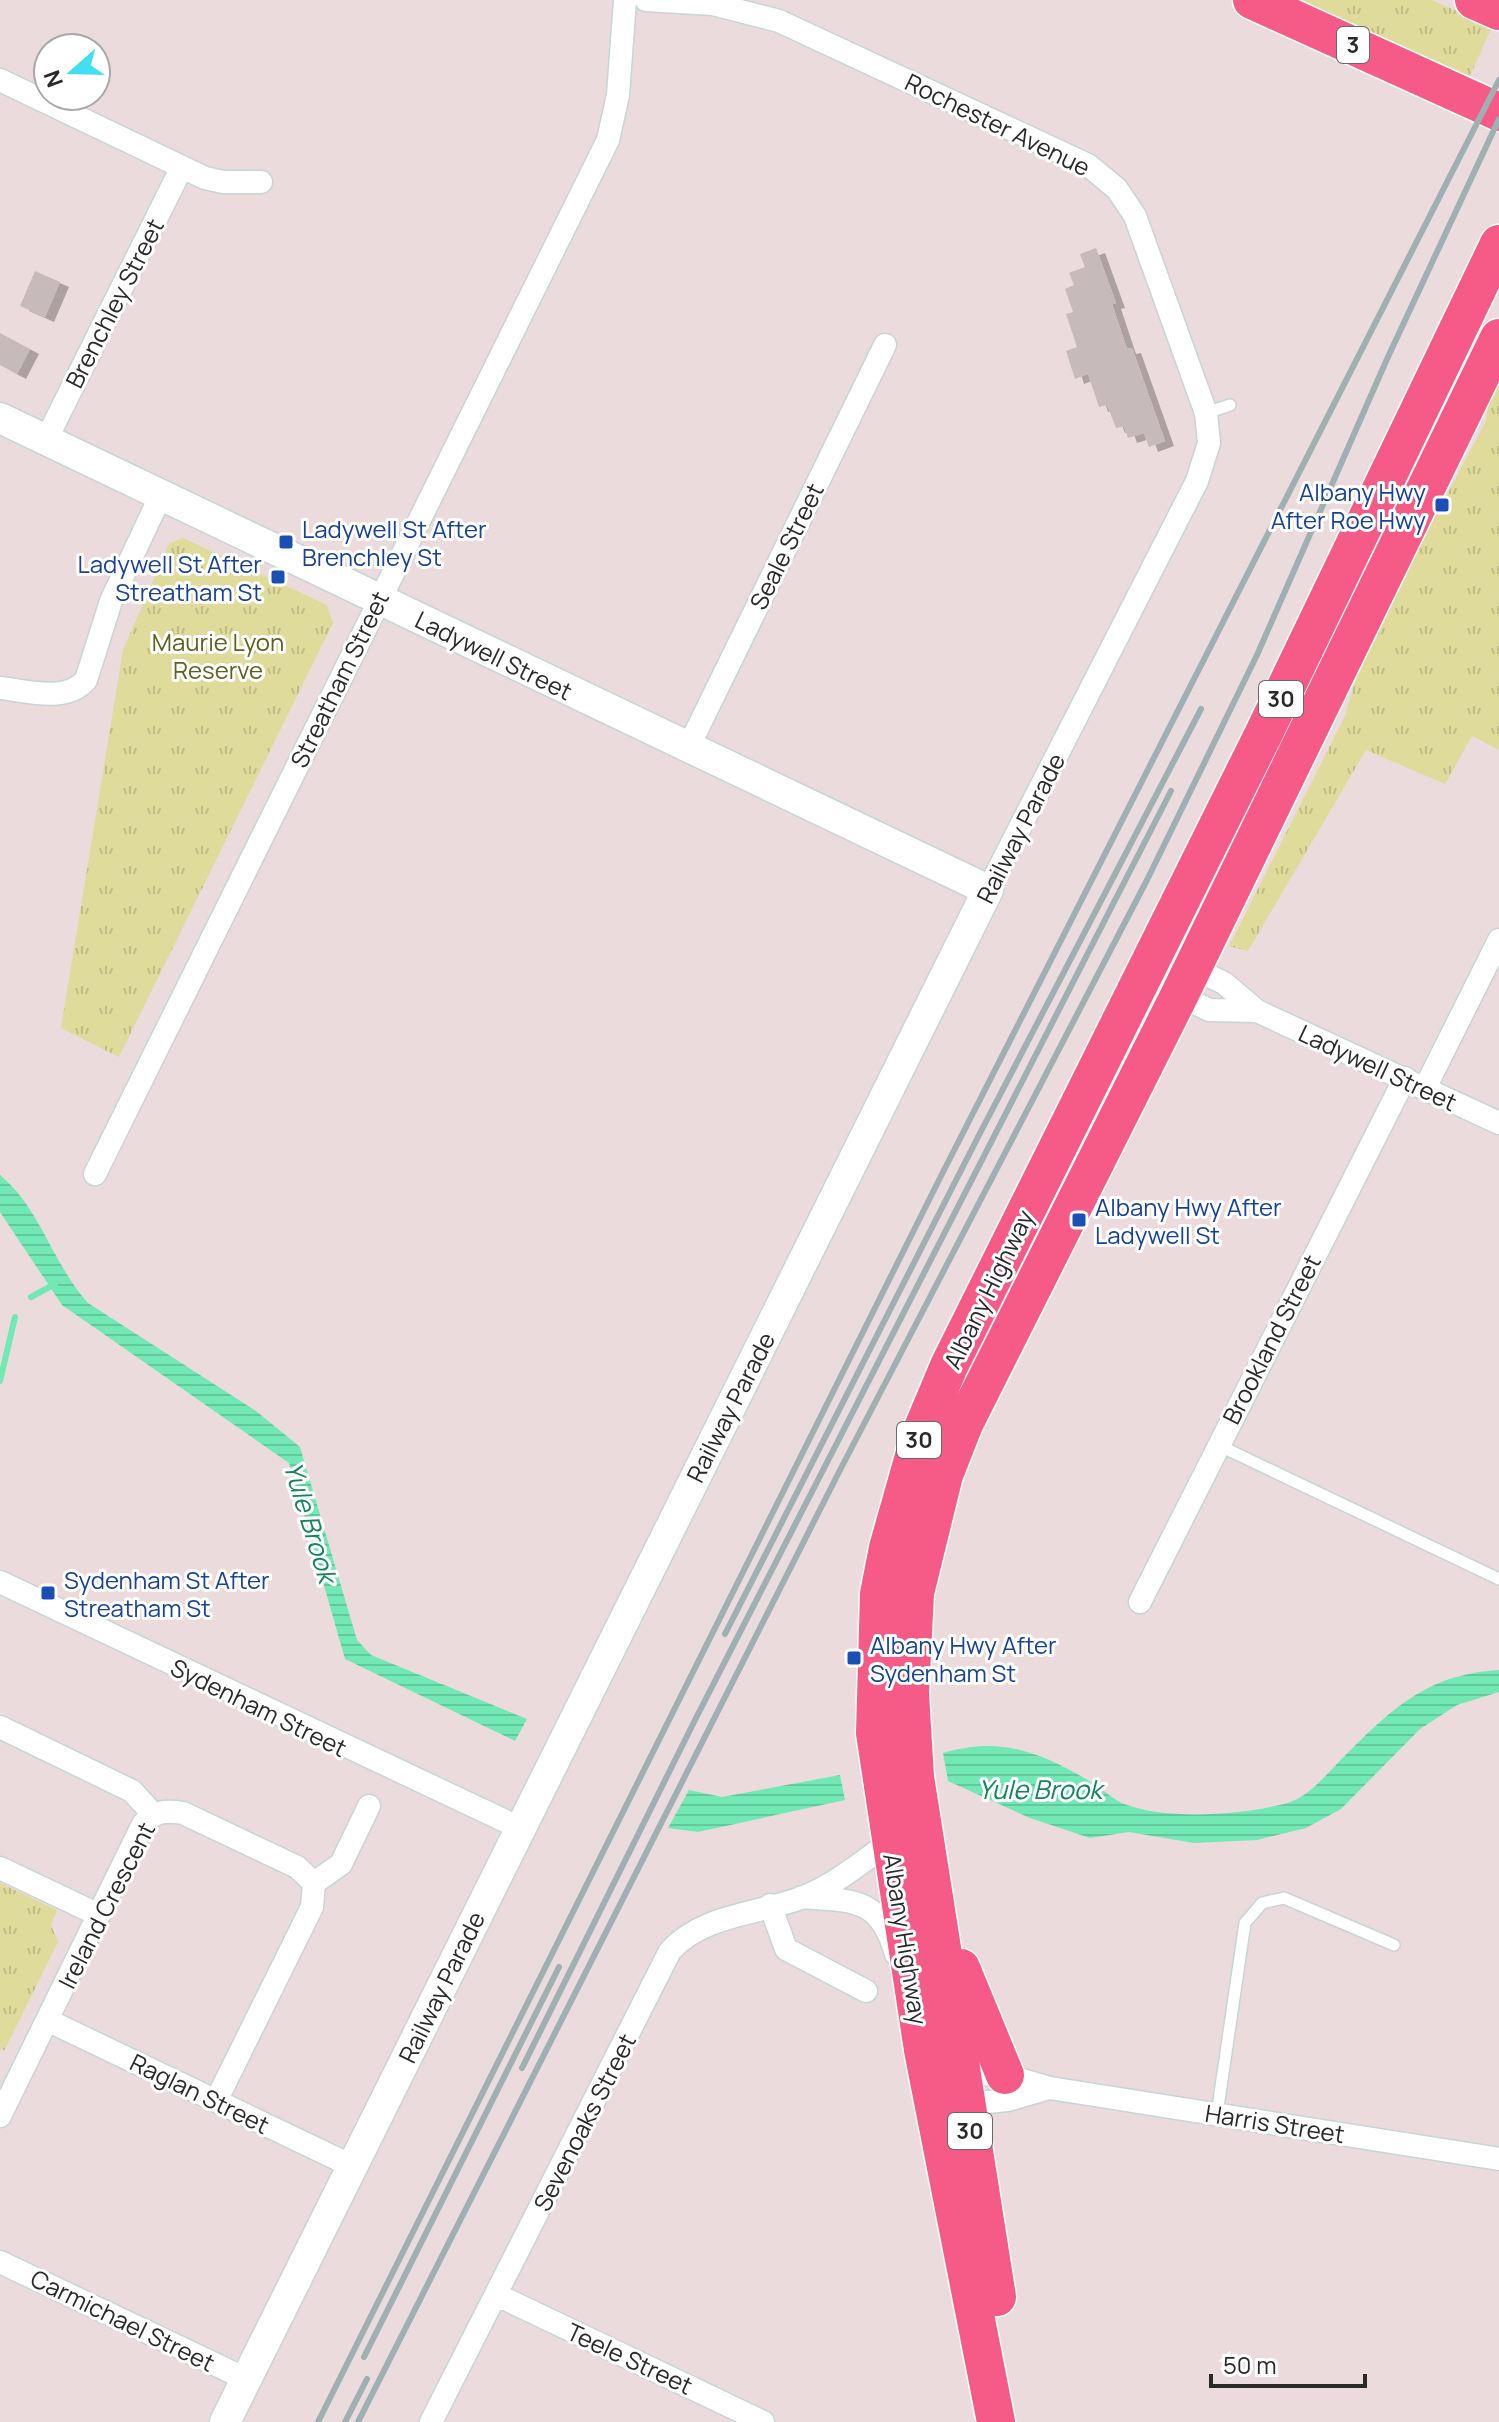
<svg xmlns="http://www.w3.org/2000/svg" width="1499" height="2422" font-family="Manrope,sans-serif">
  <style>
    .grass { fill: url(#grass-tufts) }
    .water { fill: url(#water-rules) }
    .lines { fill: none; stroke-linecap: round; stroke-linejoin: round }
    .stream { stroke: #72e9b4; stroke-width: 6 }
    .building { fill: #c6babb; filter: url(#shadow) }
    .lane-casing { stroke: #c6d5d6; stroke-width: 14 }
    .street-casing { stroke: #c6d5d6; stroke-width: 25 }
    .secondary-casing { stroke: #c6d5d6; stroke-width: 33 }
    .highway-casing { stroke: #fff; stroke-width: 41 }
    .lane { stroke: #fff; stroke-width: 11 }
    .street { stroke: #fff; stroke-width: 22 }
    .secondary { stroke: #fff; stroke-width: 30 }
    .highway { stroke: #f65a86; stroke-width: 38 }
    .rail { stroke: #9eb0b2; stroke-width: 6 }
    .transit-dot { fill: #1a4fb4; stroke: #fff; stroke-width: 3 }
    .labels { text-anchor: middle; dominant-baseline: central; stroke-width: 6; stroke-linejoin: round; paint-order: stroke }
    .shield { fill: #fff; stroke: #696969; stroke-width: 2 }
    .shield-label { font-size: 22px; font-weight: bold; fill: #292929 }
    .street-label { font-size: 24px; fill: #292929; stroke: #fff }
    .transit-label { font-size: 24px; fill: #164399; stroke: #fff; text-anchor: start }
    .park-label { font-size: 24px; fill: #5c621d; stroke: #fff }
    .water-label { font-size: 26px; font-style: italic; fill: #13855c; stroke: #fff }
  </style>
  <defs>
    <pattern id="grass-tufts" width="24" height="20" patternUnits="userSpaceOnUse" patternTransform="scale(2)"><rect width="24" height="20" fill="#dfdb9a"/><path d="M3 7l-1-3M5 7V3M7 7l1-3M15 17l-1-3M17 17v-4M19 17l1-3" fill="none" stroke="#bfbc85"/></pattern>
    <pattern id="water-rules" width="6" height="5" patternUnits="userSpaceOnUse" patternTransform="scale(2)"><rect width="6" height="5" fill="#72e9b4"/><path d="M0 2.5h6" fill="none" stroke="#63c89b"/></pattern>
    <filter id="shadow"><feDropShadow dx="9" dy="5" stdDeviation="0" flood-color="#0004"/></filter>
  </defs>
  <rect width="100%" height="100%" fill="#ebdbdd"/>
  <!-- grass -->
  <path class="grass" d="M1293,0H1432L1492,27L1469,78Z
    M1499,373V750L1472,736L1445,784L1366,750L1248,951L1229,946L1345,716L1363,653L1486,421L1490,390Z
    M183,538L327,605L333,623L119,1057L61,1028L123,650L169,544Z
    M0,1883L57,1910L51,1925L58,1942L4,2051L0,2049Z"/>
  <!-- water -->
  <path class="water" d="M0,1175C41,1209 52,1263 88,1303L256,1411L300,1447L357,1640L371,1655L527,1719L515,1741L345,1659L289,1463L62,1305L0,1212Z
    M1499,1670V1692L1457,1705L1420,1729L1341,1809L1306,1828L1257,1840L1194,1843L1129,1832L1090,1838L1030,1818L948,1781L943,1753C1001,1736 1040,1752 1091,1782C1103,1789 1114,1801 1127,1805C1170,1820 1240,1815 1284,1804C1306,1799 1321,1780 1336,1765C1386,1714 1424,1674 1499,1670Z
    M840,1775L845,1800L698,1832L668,1828L689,1790L722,1797Z"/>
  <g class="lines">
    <!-- stream -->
    <path class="stream" d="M31,1297L55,1284
      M0,1381L15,1317"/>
  </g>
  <!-- building -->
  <path class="building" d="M1096,248L1116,303L1112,304L1127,349L1132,348L1165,441L1149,447L1144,433L1128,438L1124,426L1116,428L1107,405L1099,407L1088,374L1075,379L1066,351L1077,347L1066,314L1073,312L1065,289L1074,285L1069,273L1085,267L1080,254Z
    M35,271L60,282L45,317L20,306Z
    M0,333L30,349L17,374L0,365Z"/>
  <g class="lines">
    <defs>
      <path id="lane" d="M1206,413L1230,405
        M1218,1445L1499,1579
        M1217,2114L1245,1923L1262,1903L1284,1898L1394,1945"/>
      <path id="street" d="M646,0L713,4L779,21L1088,165L1117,189L1135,216L1206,413L1209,443L1197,481L988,890
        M0,80L205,178L223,182H261
        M46,440L182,167
        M0,688C28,691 66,703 86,680L111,601L160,497
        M688,748L885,345
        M1157,951L1224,983L1257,1011L1499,1123
        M1144,977L1209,1010L1257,1011
        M1425,1088L1499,940
        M95,1174L608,140L618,95L625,0
        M0,1582L520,1828
        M1140,1602L1405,1078
        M0,1727L132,1791L153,1814
        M0,1868L99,1915
        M314,1883L341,1864L369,1806
        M802,1897C853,1901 880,1897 896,1954
        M770,1905L786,1949L866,1991
        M47,2020L352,2166
        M952,2073L1005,2075L1050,2088L1499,2159
        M957,2105L1008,2100L1049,2088
        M0,2116L143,1824C156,1811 165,1810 183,1813L297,1867L314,1883L312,1907L216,2101
        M0,2262L246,2379
        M497,2295L763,2422
        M431,2422L670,1951C702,1915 758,1914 801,1898C833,1886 864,1861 891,1841"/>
      <path id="secondary" d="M0,418L988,890L225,2422"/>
      <path id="highway" d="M1252,0L1499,112
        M1474,0L1499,11
        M961,1968L1005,2075
        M997,2297L915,1777L910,1694L915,1593L944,1475L964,1424L1179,996L1499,338
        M996,2422L923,2050L875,1733L879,1594L888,1548L920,1435L949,1366L1263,735L1499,244"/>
    </defs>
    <!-- lane casing -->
    <use href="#lane" class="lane-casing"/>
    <!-- street casing -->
    <use href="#street" class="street-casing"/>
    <!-- secondary casing -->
    <use href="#secondary" class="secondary-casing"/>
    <!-- highway casing -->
    <use href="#highway" class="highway-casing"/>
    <!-- lane -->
    <use href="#lane" class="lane"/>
    <!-- street -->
    <use href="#street" class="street"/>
    <!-- secondary -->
    <use href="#secondary" class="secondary"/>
    <!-- highway -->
    <use href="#highway" class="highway"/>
    <!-- rail -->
    <path class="rail" d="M725,1634L978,1137L1201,709
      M522,2068L695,1720L1171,791
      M364,2357L559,1967
      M318,2422L940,1178L1499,80
      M345,2422L367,2379
      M358,2422L839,1472L1147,880L1257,655L1387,359L1499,119"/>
  </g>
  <!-- markers -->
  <g class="transit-dot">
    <rect x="1434" y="497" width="16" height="16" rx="4"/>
    <rect x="278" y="534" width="16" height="16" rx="4"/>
    <rect x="270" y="569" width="16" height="16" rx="4"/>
    <rect x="1071" y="1212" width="16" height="16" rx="4"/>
    <rect x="40" y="1585" width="16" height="16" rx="4"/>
    <rect x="846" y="1650" width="16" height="16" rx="4"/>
  </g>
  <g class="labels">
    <!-- shield labels -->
    <g class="shield">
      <rect x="1337" y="27" width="32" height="36" rx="6"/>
      <rect x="1259" y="681" width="44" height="36" rx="6"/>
      <rect x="897" y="1422" width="44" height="36" rx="6"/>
      <rect x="948" y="2113" width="44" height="36" rx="6"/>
    </g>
    <g class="shield-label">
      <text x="1353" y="45">3</text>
      <text x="1281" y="699">30</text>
      <text x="919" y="1440">30</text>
      <text x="970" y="2131">30</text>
    </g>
    <!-- street labels -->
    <g class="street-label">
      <text transform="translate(998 124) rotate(26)">Rochester Avenue</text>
      <text transform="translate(114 303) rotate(-63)">Brenchley Street</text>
      <text transform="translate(786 546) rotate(-64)">Seale Street</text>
      <text transform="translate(494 655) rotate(26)">Ladywell Street</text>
      <text transform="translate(339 679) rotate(-64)">Streatham Street</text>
      <text transform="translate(1020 828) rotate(-63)">Railway Parade</text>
      <text transform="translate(1378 1067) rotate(25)">Ladywell Street</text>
      <text transform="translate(988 1289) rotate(-64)">Albany Highway</text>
      <text transform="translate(1271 1339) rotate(-63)">Brookland Street</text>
      <text transform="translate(730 1407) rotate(-63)">Railway Parade</text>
      <text transform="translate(259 1707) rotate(26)">Sydenham Street</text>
      <text transform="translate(106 1905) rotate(-63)">Ireland Crescent</text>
      <text transform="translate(906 1939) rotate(81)">Albany Highway</text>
      <text transform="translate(441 1987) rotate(-64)">Railway Parade</text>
      <text transform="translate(200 2093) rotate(26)">Raglan Street</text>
      <text transform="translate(584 2122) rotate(-63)">Sevenoaks Street</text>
      <text transform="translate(1275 2123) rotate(9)">Harris Street</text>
      <text transform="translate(123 2320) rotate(26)">Carmichael Street</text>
      <text transform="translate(630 2358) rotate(25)">Teele Street</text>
    </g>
    <!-- transit labels -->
    <g class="transit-label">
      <text x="1426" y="491" text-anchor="end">Albany Hwy<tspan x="1426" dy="28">After Roe Hwy</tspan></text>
      <text x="302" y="528">Ladywell St After<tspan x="302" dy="28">Brenchley St</tspan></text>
      <text x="262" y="563" text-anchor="end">Ladywell St After<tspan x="262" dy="28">Streatham St</tspan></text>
      <text x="1095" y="1206">Albany Hwy After<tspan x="1095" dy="28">Ladywell St</tspan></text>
      <text x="64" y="1579">Sydenham St After<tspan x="64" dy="28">Streatham St</tspan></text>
      <text x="870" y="1644">Albany Hwy After<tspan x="870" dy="28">Sydenham St</tspan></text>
    </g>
    <!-- park labels -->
    <g class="park-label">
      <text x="218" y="641">Maurie Lyon<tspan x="218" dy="28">Reserve</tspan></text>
    </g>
    <!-- water labels -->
    <g class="water-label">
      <text transform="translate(311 1522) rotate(73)">Yule Brook</text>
      <text x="1040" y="1789">Yule Brook</text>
    </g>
  </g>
  <!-- north arrow -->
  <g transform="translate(72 72) rotate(250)"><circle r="38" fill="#ffffff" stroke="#a9a9a9" stroke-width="2"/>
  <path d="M0-6L14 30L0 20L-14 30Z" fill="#41dff1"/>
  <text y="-12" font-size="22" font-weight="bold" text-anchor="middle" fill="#292929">N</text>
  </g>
  <!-- scale -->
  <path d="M1211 2374v12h154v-12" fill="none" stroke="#292929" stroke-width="4"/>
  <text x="1223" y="2374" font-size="24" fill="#292929" stroke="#ffffff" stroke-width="6" paint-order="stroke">50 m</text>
</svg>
